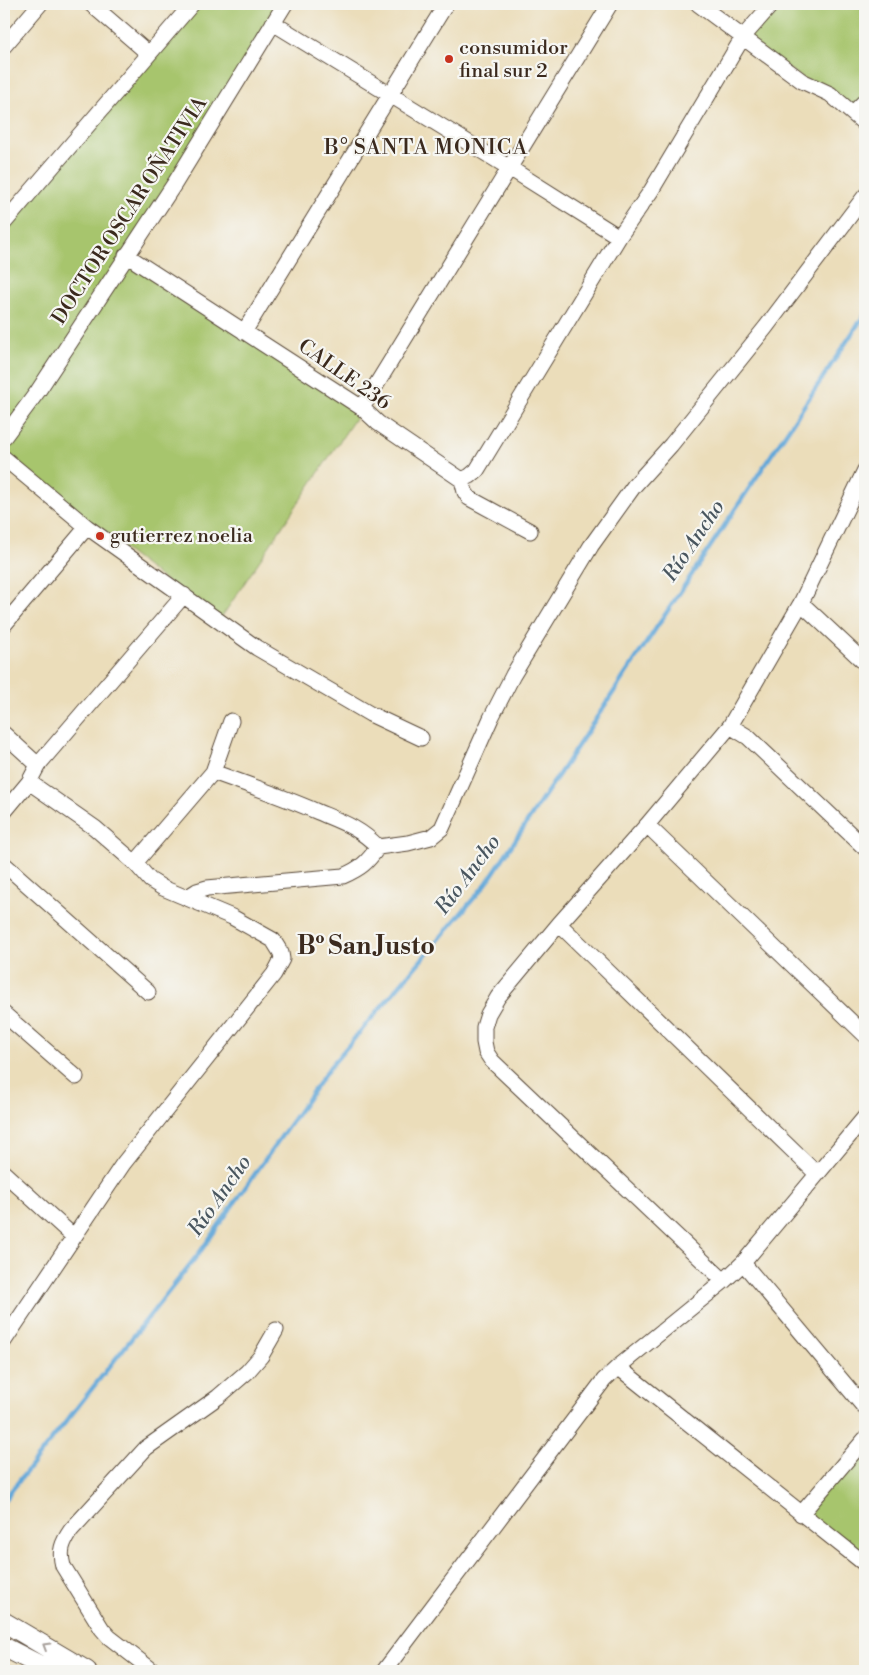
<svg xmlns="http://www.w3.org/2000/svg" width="869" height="1675" font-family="'Libre Bodoni',serif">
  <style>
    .green { fill: #a7c56d; stroke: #717846 }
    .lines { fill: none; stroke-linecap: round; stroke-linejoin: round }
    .stream { stroke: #63a8d9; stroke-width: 4.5 }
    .minor-casing { stroke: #554535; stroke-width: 17 }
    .major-casing { stroke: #554535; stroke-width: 21 }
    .minor { stroke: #fff; stroke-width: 15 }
    .major { stroke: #fff; stroke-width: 19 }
    .oneway { stroke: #a79f9a }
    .poi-dot { fill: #c8321e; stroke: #f6f6f2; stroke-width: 2 }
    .labels { text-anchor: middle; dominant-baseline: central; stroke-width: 4.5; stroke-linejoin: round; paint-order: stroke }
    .poi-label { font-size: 20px; fill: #3b2a1e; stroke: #f6f6f2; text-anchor: start }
    .street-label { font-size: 20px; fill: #3b2a1e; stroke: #f6f6f2 }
    .neighbourhood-label { font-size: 21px; letter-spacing: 1px; fill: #3b2a1e; stroke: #f6f6f2 }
    .water-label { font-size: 21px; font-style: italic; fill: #49565f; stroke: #f6f6f2 }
    .district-label { font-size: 25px; font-weight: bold; fill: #3b2a1e; stroke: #f6f6f2 }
  </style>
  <rect width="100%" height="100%" fill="#f6f6f2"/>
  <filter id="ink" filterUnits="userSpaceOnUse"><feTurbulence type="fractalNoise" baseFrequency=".02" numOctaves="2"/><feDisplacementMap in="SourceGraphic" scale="10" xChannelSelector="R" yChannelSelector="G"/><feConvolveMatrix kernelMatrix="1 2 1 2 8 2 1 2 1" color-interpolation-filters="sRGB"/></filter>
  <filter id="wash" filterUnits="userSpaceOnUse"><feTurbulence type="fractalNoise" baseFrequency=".0096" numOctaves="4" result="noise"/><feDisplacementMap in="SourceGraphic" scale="20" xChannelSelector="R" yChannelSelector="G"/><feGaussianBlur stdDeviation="1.12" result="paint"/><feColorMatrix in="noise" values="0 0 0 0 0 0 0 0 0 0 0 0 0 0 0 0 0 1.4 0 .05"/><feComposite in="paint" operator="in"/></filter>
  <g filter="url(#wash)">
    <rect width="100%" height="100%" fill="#ebddba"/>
    <!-- green -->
    <path class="green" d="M193,4H284L127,255L362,408L219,621L4,459V435L11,424L4,418V224Z
      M765,4H865V101L853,113L743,37Z
      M865,1446V1564L801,1514Z"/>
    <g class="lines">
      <!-- stream -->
      <path class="stream" d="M4,1500L200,1252L330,1067L486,884L865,314"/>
    </g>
  </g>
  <g filter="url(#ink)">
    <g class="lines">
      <defs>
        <path id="minor" d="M91,4L149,54
          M698,4L802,81L830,94L865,124
          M273,23L508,167L619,237
          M4,46L40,4
          M853,113L865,101
          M4,223L192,4
          M126,255L362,408L378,423L462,480L465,492L469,498L530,531
          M244,332L446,4
          M362,408L610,4
          M4,437L38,391L175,183L285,4
          M4,458L87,527L257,648L370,714L421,738
          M462,480L470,476L477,470L619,237L651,191L743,37L772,4
          M801,603L865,663
          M4,625L87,527
          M730,726L748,737L865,848
          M4,734L38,765
          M213,772C248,785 284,797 318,812C342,822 360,828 378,847
          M4,812L29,782L38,765L184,595
          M647,825L865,1035
          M135,863L213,772L231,721
          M4,864L148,992
          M186,898L197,891L207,888L343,876C361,868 367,863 378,847L408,843L431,837L442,828L491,718L513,675L591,546L634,486L671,445L766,327L865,196
          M559,924L817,1174
          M4,1014L76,1077
          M4,1173L74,1237
          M743,1263L865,1408
          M724,1281L492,1061L486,1052L484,1042V1027L488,1014L498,997L559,924L647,825L730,726L801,603L865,470
          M4,1341L123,1164L274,974L282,959L281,953L273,940L232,917L163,888L150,880L135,863L95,828L29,782
          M618,1367L865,1564
          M801,1514L865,1439
          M153,1671L109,1637L102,1629L63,1566C59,1551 62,1543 71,1530L146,1448L218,1397L247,1372L261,1356L276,1330
          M384,1671L604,1380L618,1367L724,1281L743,1263L865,1117"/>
        <path id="major" d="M4,1622L87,1671
          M4,1647L51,1671"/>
      </defs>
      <!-- minor casing -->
      <use href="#minor" class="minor-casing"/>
      <!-- major casing -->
      <use href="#major" class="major-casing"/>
      <!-- minor -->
      <use href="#minor" class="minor"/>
      <!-- major -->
      <use href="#major" class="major"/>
    </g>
    <!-- one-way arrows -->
    <defs><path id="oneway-chevron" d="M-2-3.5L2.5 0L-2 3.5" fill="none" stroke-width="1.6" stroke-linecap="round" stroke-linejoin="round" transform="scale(1.25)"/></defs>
    <use class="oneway" href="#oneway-chevron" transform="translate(46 1646) rotate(-149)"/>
  </g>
  <!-- markers -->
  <g class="poi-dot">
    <circle cx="449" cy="59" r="5"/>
    <circle cx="100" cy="536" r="5"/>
  </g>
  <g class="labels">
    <!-- poi labels -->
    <g class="poi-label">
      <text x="459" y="48">consumidor<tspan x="459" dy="23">final sur 2</tspan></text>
      <text x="110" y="536">gutierrez noelia</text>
    </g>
    <!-- street labels -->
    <g class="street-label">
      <text transform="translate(130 211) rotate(-57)">DOCTOR OSCAR OÑATIVIA</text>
      <text transform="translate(344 375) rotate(35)">CALLE 236</text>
    </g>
    <!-- neighbourhood labels -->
    <g class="neighbourhood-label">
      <text x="426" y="148">B° SANTA MONICA</text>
    </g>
    <!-- water labels -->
    <g class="water-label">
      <text transform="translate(694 541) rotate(-56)">Río Ancho</text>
      <text transform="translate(468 875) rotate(-53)">Río Ancho</text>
      <text transform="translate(220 1196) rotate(-55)">Río Ancho</text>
    </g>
    <!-- district labels -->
    <g class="district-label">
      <text x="366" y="946">Bº San Justo</text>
    </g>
  </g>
  <!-- margin -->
  <rect width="869" height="1675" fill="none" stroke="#f6f6f2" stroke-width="20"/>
</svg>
